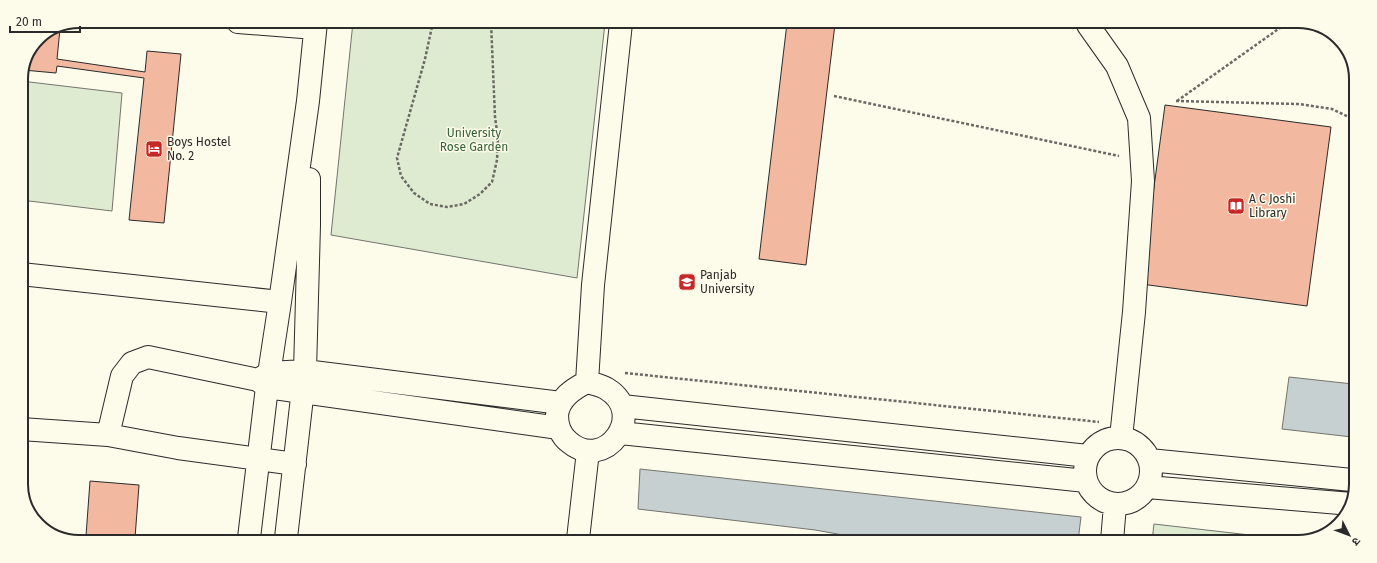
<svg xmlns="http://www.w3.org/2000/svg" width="1377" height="563" font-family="'Fira Sans','Noto Sans Devanagari',sans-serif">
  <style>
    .green { fill: #deebd1; stroke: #74746e }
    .water { fill: #c7d0d0; stroke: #74746e }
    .building { fill: #f2b8a0; stroke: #2b2b2b }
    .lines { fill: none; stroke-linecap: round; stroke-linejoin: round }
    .minor-casing { stroke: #2b2b2b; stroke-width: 24 }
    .path { stroke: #6a6964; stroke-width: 2.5; stroke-dasharray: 3 2; stroke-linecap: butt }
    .minor { stroke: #fdfbea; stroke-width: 22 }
    .labels { text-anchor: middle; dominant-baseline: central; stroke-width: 3; stroke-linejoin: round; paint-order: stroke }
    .park-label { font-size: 12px; fill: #34623c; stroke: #fdfbea }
    .poi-label { font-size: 12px; fill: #2b2b2b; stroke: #fdfbea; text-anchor: start }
    .rim { fill: none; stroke: #2b2b2b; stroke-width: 2 }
  </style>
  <rect width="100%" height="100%" fill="#fdfbea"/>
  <!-- green -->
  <path class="green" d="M353,22L605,23L577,278L331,235Z
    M21,81L122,93L112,211L21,200Z
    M1154,524L1302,541L1299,542L1152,541Z"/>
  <!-- water -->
  <path class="water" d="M1289,377L1353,384L1352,437L1282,429Z
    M640,469L1081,517L1078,541L863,540L860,538L815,530L638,509Z"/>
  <!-- building -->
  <path class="building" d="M787,23L835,24L806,265L759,259Z
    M60,29L57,59L145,72L147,51L181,54L164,223L129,220L144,78L57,66L56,73L23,70L38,38Z
    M1165,105L1331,127L1307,306L1141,284Z
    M90,481L139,485L135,538L86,536Z"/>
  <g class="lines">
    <defs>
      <path id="minor" d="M238,22L315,28
        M1088,25L1117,66L1139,118L1143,181L1134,312L1121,438
        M21,274L280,302
        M258,380L269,373L305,371L561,403
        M587,382L593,285L621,23
        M587,382C593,384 601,385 607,389C648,414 605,473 569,442C561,436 557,425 557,415C559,398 573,389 587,382Z
        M622,406L1088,456
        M21,429L108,435L178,448L295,464
        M620,433L1086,481
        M108,435L122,376L132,363L148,357L258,380L267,387L559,428
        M1085 471a33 33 0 1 1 66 0a33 33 0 1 1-66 0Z
        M1149,460L1352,480
        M1147,487L1352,504
        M249,538L267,387L280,302L308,101L316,22
        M286,538L305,371L309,225V179
        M578,539L588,451
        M1112,541L1115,505"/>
    </defs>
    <!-- minor casing -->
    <use href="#minor" class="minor-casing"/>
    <!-- path -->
    <path class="path" d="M433,22L425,59L397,158L401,176L414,193L430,204L447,207L464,204L480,194L492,182L497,160L498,138L495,117L491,22
      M834,96L1119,156
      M1176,101L1299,104L1332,109L1355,120
      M1177,101L1284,25
      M625,373L1099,422"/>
    <!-- minor -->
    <use href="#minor" class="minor"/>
  </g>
  <!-- icons -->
  <defs>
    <symbol id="hotel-square" viewBox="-11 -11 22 22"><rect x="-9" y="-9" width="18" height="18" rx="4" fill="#c62828" stroke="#fdfbea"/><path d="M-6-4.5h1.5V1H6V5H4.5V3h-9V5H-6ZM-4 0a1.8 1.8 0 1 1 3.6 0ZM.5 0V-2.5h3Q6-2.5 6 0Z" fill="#fff"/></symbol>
    <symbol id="library-square" viewBox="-11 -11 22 22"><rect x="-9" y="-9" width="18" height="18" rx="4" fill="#c62828" stroke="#fdfbea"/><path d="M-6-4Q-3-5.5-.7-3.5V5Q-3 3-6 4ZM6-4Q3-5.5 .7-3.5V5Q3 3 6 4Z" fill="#fff"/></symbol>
    <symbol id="university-square" viewBox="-11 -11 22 22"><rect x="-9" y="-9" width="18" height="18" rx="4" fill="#c62828" stroke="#fdfbea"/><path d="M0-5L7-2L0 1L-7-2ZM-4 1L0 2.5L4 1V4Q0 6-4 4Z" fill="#fff"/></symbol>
  </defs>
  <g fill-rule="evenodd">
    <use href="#hotel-square" x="144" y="139" width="20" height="20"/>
    <use href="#library-square" x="1226" y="196" width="20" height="20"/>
    <use href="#university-square" x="677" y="272" width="20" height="20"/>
  </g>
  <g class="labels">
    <!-- park labels -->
    <g class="park-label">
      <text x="474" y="133">University<tspan x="474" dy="14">Rose Garden</tspan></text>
    </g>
    <!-- poi labels -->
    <g class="poi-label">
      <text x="167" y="142">Boys Hostel<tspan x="167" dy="14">No. 2</tspan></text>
      <text x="1249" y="199">A C Joshi<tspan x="1249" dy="14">Library</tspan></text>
      <text x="700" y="275">Panjab<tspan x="700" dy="14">University</tspan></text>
    </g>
  </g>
  <!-- crop -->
  <path d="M0 0H1377V563H0ZM79 28H1298A51 51 0 0 1 1349 79V484A51 51 0 0 1 1298 535H79A51 51 0 0 1 28 484V79A51 51 0 0 1 79 28Z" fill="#fdfbea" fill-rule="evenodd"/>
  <path class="rim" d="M79 28H1298A51 51 0 0 1 1349 79V484A51 51 0 0 1 1298 535H79A51 51 0 0 1 28 484V79A51 51 0 0 1 79 28Z"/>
  <!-- north arrow -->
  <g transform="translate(1349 535) rotate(132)" stroke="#fdfbea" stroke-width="3" paint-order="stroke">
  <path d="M0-3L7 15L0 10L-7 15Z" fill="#2b2b2b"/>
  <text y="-6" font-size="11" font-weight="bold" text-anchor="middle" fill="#2b2b2b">उ</text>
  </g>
  <!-- scale -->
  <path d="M10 26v6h70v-6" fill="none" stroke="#2b2b2b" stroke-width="2"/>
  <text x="16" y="26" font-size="12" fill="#2b2b2b" stroke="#fdfbea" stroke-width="3" paint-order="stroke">20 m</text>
</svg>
